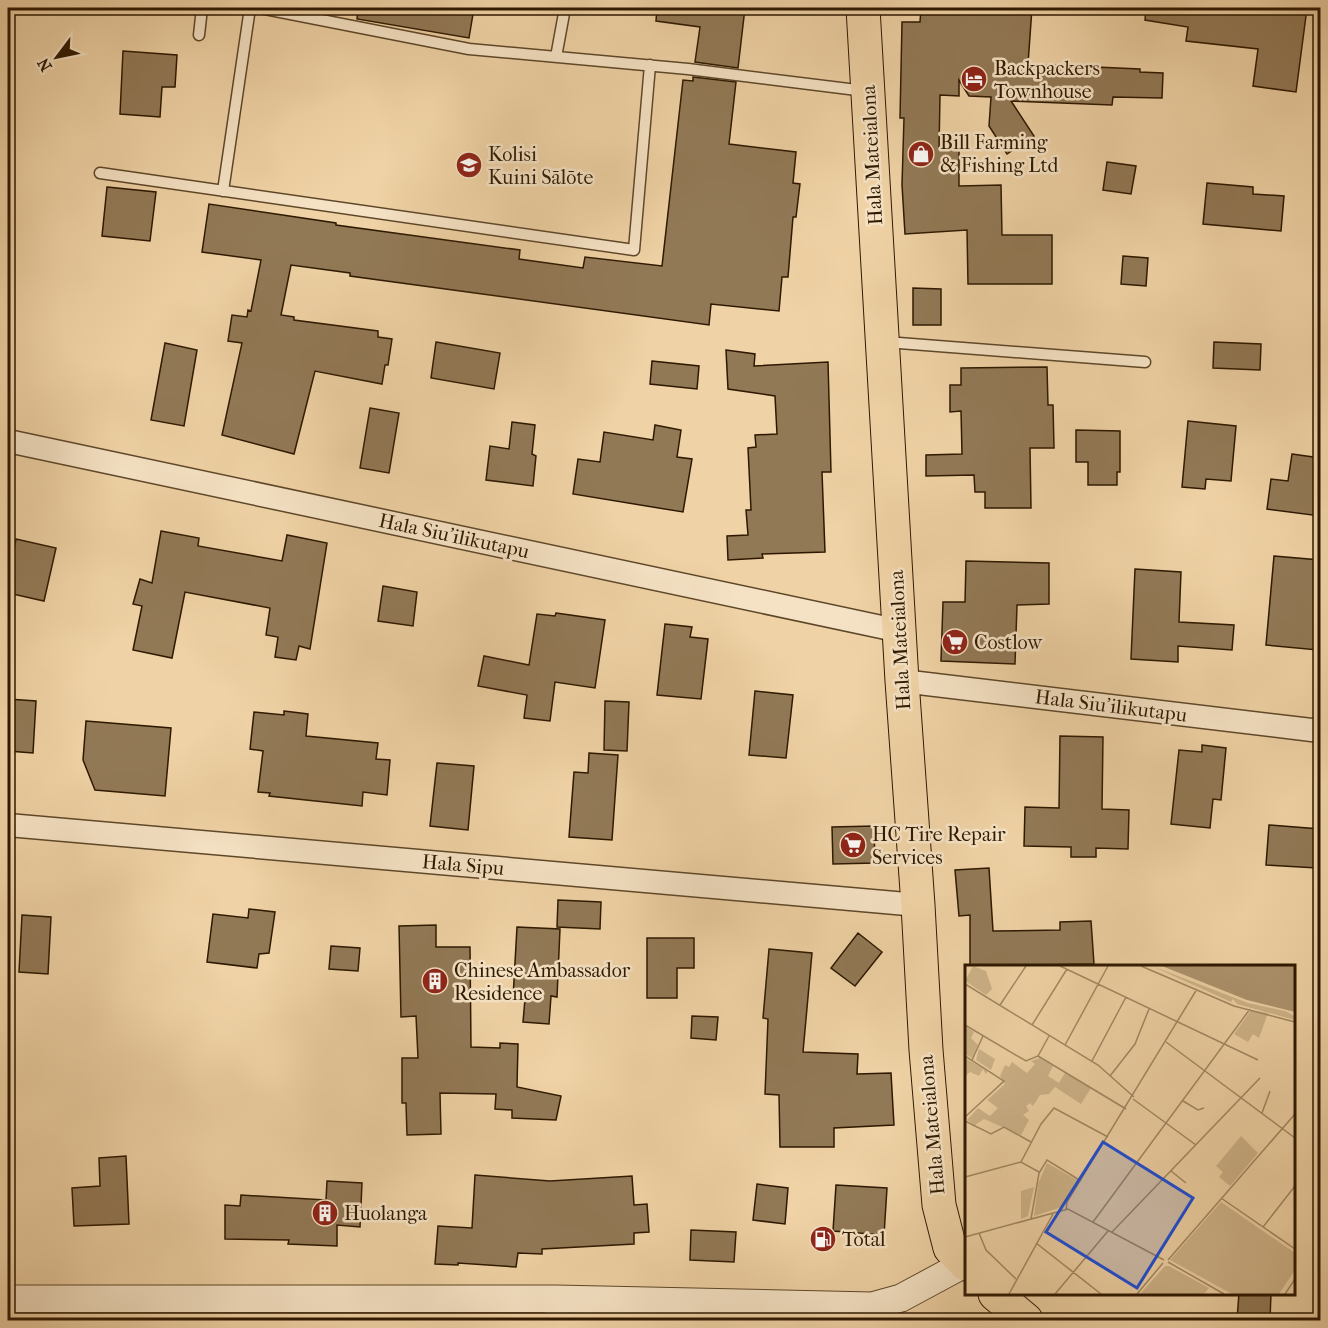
<svg xmlns="http://www.w3.org/2000/svg" width="1328" height="1328" font-family="'IM FELL French Canon',serif">
  <style>
    .building { fill: #927956; stroke: #2e1900; stroke-width: 1.5 }
    .lines { fill: none; stroke-linecap: round; stroke-linejoin: round }
    .service-casing { stroke: #5e4729; stroke-width: 13 }
    .minor-casing { stroke: #5e4729; stroke-width: 25 }
    .tertiary-casing { stroke: #5e4729; stroke-width: 29 }
    .primary-casing { stroke: #2e1900; stroke-width: 35 }
    .service { stroke: #f5e2c4; stroke-width: 10 }
    .minor { stroke: #f5e2c4; stroke-width: 22 }
    .tertiary { stroke: #f5e2c4; stroke-width: 27 }
    .primary { stroke: #efd2a5; stroke-width: 33 }
    .labels { text-anchor: middle; dominant-baseline: central; stroke-width: 5; stroke-linejoin: round; paint-order: stroke }
    .poi-label { font-size: 20px; fill: #2e1900; stroke: #f5e2c4; text-anchor: start }
    .street-label { font-size: 20px; fill: #2e1900; stroke: #f5e2c4 }
    .inset-road { fill: none; stroke: #a28863; stroke-width: 1.5 }
    .view { fill: #1d4ed8; fill-opacity: 0.15; stroke: #1d4ed8; stroke-width: 3 }
    .inset-edge { fill: none; stroke: #2e1900; stroke-width: 3 }
  </style>
  <rect width="100%" height="100%" fill="#efd2a5"/>
  <filter id="stains"><feTurbulence type="fractalNoise" baseFrequency=".00333" numOctaves="4"/><feColorMatrix values="0 0 0 0 .2 0 0 0 0 .09 0 0 0 0 .02 0 0 0 .5 -.17"/></filter>
  <radialGradient id="worn" r=".72"><stop offset=".6" stop-color="#630" stop-opacity="0"/><stop offset="1" stop-color="#630" stop-opacity=".3"/></radialGradient>
  <!-- building -->
  <path class="building" d="M358,8H474L469,38L357,19Z
    M657,8H745L738,68L695,62L700,27L656,21Z
    M921,8H1032L1028,64L1140,69V72L1163,73L1162,98L1113,97L1112,105L1011,101L1034,136L1007,154L989,126L991,97L969,96L959,80V96L940,95L939,150H959V186L1001,185L1002,235H1052V284H968L967,230L905,234L902,185L904,118H900L902,22H920Z
    M1146,8H1307L1296,92L1253,86L1258,49L1186,41L1188,27L1145,20Z
    M123,51L177,55L175,87H162L160,117L120,114Z
    M693,77L736,82L729,144L796,152L793,183L800,184L796,217H793L788,277H782L779,311L711,304L709,325L350,276V273L291,265L281,315L294,317V320L378,331V337L392,339L388,365H385L382,384L315,371L294,454L222,435L242,343L228,341L232,315L247,317L248,310L251,311L261,260L202,252L209,204L336,223V225L520,250L519,259L583,268L585,257L662,266L683,80L693,81Z
    M1107,162L1136,166L1131,194L1103,190Z
    M1207,183L1253,187V194L1284,196L1281,231L1203,224Z
    M107,187L156,192L150,241L102,236Z
    M1123,256L1148,258L1146,286L1121,284Z
    M913,288L941,289V325H913Z
    M436,342L500,353L494,389L431,378Z
    M1214,342L1261,344L1260,370L1213,368Z
    M165,343L197,350L184,426L151,420Z
    M726,350L755,354L754,366L828,362L831,472H822L825,552L762,554L763,558L728,560L727,536L748,535L746,510H751L748,448L756,447L755,435L777,434L775,396L728,389Z
    M652,361L699,366L697,389L650,384Z
    M1047,367L1048,405H1053L1054,448H1030L1031,508H985V492H975L974,475L926,476V455L962,454L961,411L950,412V385H961V368Z
    M370,408L399,413L389,473L360,468Z
    M1188,421L1236,426L1231,481L1206,479L1205,489L1182,487Z
    M512,422L535,425L532,454L536,456L533,486L486,480L490,446L509,449Z
    M655,425L681,430L677,457L692,459L683,512L573,494L578,459L600,462L604,432L653,440Z
    M1076,430L1120,431V472H1117V485H1088V462H1076Z
    M1292,454L1320,458V516L1267,509L1271,479L1288,481Z
    M161,531L199,538L198,546L282,561L287,535L327,543L310,649L299,646L296,660L275,657L278,637L266,635L270,608L185,592L172,658L133,650L142,606L133,604L140,579L152,583Z
    M16,539L56,548L44,601L8,593V581Z
    M1274,556L1320,560V623L1318,650L1266,645Z
    M966,561L1049,563V604L1017,605L1015,664L941,661L943,602H965Z
    M1135,569L1181,572L1179,622L1234,625L1232,650L1178,646V662L1131,659Z
    M383,586L417,592L413,626L378,621Z
    M556,613L605,620L595,688L555,682L550,721L524,718L527,695L478,686L484,656L529,665L537,614L555,616Z
    M665,624L692,627L690,637L708,639L701,699L657,695Z
    M755,691L793,695L786,758L749,755Z
    M8,699L36,701L33,753L8,751Z
    M605,701L629,702L627,751L604,750Z
    M284,711L308,714L306,736L378,743L376,759L390,760L387,795L363,792L362,806L269,796L270,793L258,792L263,751L250,749L254,712L284,715Z
    M86,721L171,728L165,796L95,790L83,760Z
    M1060,736L1103,737L1102,809L1129,810L1128,849L1096,848V857H1071V847L1024,846L1025,807L1059,808Z
    M1202,745L1226,748L1221,800L1213,799L1210,828L1171,824L1179,750L1202,752Z
    M589,753L618,755L612,840L569,837L574,772L588,773Z
    M437,763L474,766L468,830L430,826Z
    M1269,825L1320,829L1317,868L1266,865Z
    M874,826L875,863L833,864L832,827Z
    M989,868L993,931L1060,930V922L1091,921L1094,964L970,966V915L959,916L955,870Z
    M558,900L601,902L600,929L557,927Z
    M249,909L275,912L269,953L259,954L257,968L207,962L213,914L248,918Z
    M22,915L51,917L48,974L19,972Z
    M436,925V947H470L471,1047L500,1048V1043L518,1044L517,1087L561,1096L556,1120L512,1118V1110L495,1109L496,1094L440,1093L441,1134L407,1135L406,1103H402V1058H418L416,1016L401,1017L399,926Z
    M517,927L560,929L557,997L551,996L549,1024L523,1022L525,999L513,998Z
    M858,933L882,952L855,986L831,968Z
    M647,938H694V968H677V998H647Z
    M331,946L360,948L358,971L329,969Z
    M769,949L812,953L803,1052L858,1054L857,1074L891,1073L894,1125L834,1128V1147H780L779,1095L765,1094L768,1019L763,1018Z
    M692,1016L718,1017L716,1040L691,1038Z
    M126,1156L129,1224L74,1226L72,1188L100,1186L99,1158Z
    M475,1175L550,1181L632,1176L634,1205L647,1204L649,1232L634,1233V1244L542,1249V1254L518,1253L516,1267L458,1263V1265L435,1264L438,1226L472,1228Z
    M327,1181L362,1183L360,1227L337,1225V1246L288,1244L289,1240L225,1239V1205L240,1206L241,1195L326,1200Z
    M757,1184L788,1188L785,1224L753,1220Z
    M836,1185L887,1188L884,1235L833,1231Z
    M691,1230L736,1232L734,1262L690,1260Z
    M1239,1293H1271L1270,1320H1237Z"/>
  <g class="lines">
    <defs>
      <path id="service" d="M260,8L469,49L688,69L865,91
        M199,35L202,8
        M556,57L565,8
        M100,173L634,250L650,65
        M223,191L250,8
        M886,342L1145,362"/>
      <path id="minor" d="M8,441L900,631
        M902,681L1320,731
        M8,825L918,905
        M556,1299V1320"/>
      <path id="tertiary" d="M8,1299H556L872,1306L901,1298L966,1263"/>
      <path id="primary" d="M863,8L902,681L918,905L926,1050L939,1205L950,1248L966,1264
        M995,1294L1026,1320"/>
    </defs>
    <!-- service casing -->
    <use href="#service" class="service-casing"/>
    <!-- minor casing -->
    <use href="#minor" class="minor-casing"/>
    <!-- tertiary casing -->
    <use href="#tertiary" class="tertiary-casing"/>
    <!-- primary casing -->
    <use href="#primary" class="primary-casing"/>
    <!-- service -->
    <use href="#service" class="service"/>
    <!-- minor -->
    <use href="#minor" class="minor"/>
    <!-- tertiary -->
    <use href="#tertiary" class="tertiary"/>
    <!-- primary -->
    <use href="#primary" class="primary"/>
  </g>
  <!-- icons -->
  <defs>
    <symbol id="hotel-disc" viewBox="-11 -11 22 22"><circle r="9.5" fill="#8f2418" stroke="#f5e2c4"/><path d="M-6-4.5h1.5V1H6V5H4.5V3h-9V5H-6ZM-4 0a1.8 1.8 0 1 1 3.6 0ZM.5 0V-2.5h3Q6-2.5 6 0Z" fill="#fff"/></symbol>
    <symbol id="shop-disc" viewBox="-11 -11 22 22"><circle r="9.5" fill="#8f2418" stroke="#f5e2c4"/><path d="M-5-2.5h2.3a2.7 3.5 0 0 1 5.4 0H5L5.5 6h-11ZM-1.5-2.5h3a1.5 2.3 0 0 0-3 0Z" fill="#fff"/></symbol>
    <symbol id="school-disc" viewBox="-11 -11 22 22"><circle r="9.5" fill="#8f2418" stroke="#f5e2c4"/><path d="M0-5L7-2L0 1L-7-2ZM-4 1L0 2.5L4 1V4Q0 6-4 4Z" fill="#fff"/></symbol>
    <symbol id="supermarket-disc" viewBox="-11 -11 22 22"><circle r="9.5" fill="#8f2418" stroke="#f5e2c4"/><path d="M-6-5.5h2.5l.6 2H6L4.5 2H-2.5L-4.4-4H-6ZM-1.5 3.2a1.3 1.3 0 1 0 .1 0ZM3 3.2a1.3 1.3 0 1 0 .1 0Z" fill="#fff"/></symbol>
    <symbol id="building-disc" viewBox="-11 -11 22 22"><circle r="9.5" fill="#8f2418" stroke="#f5e2c4"/><path d="M-4-6H4V6H1V3H-1V6H-4ZM-2.5-4.3h1.7v1.8h-1.7ZM.8-4.3h1.7v1.8H.8ZM-2.5-1h1.7V.8h-1.7ZM.8-1h1.7V.8H.8Z" fill="#fff"/></symbol>
    <symbol id="fuel-disc" viewBox="-11 -11 22 22"><circle r="9.5" fill="#8f2418" stroke="#f5e2c4"/><path d="M-5.5-6h7V0h2V4h1.3V-2.5L3-4.5l.8-.8L6-3V5H2.5V1h-1V6h-7ZM-4.2-4.7v3.2H.2V-4.7Z" fill="#fff"/></symbol>
  </defs>
  <g fill-rule="evenodd">
    <use href="#hotel-disc" x="959" y="64" width="30" height="30"/>
    <use href="#shop-disc" x="906" y="139" width="30" height="30"/>
    <use href="#school-disc" x="454" y="150" width="30" height="30"/>
    <use href="#supermarket-disc" x="940" y="627" width="30" height="30"/>
    <use href="#supermarket-disc" x="838" y="830" width="30" height="30"/>
    <use href="#building-disc" x="420" y="966" width="30" height="30"/>
    <use href="#building-disc" x="310" y="1198" width="30" height="30"/>
    <use href="#fuel-disc" x="808" y="1224" width="30" height="30"/>
  </g>
  <g class="labels">
    <!-- poi labels -->
    <g class="poi-label">
      <text x="994" y="68">Backpackers<tspan x="994" dy="23">Townhouse</tspan></text>
      <text x="940" y="142">Bill Farming<tspan x="940" dy="23">&amp; Fishing Ltd</tspan></text>
      <text x="488" y="154">Kolisi<tspan x="488" dy="23">Kuini Sālōte</tspan></text>
      <text x="974" y="642">Costlow</text>
      <text x="872" y="834">HC Tire Repair<tspan x="872" dy="23">Services</tspan></text>
      <text x="454" y="970">Chinese Ambassador<tspan x="454" dy="23">Residence</tspan></text>
      <text x="344" y="1213">Huolanga</text>
      <text x="842" y="1239">Total</text>
    </g>
    <!-- street labels -->
    <g class="street-label">
      <text transform="translate(872 155) rotate(-93)">Hala Mateialona</text>
      <text transform="translate(454 536) rotate(12)">Hala Siu'ilikutapu</text>
      <text transform="translate(900 640) rotate(-93)">Hala Mateialona</text>
      <text transform="translate(1111 706) rotate(7)">Hala Siu'ilikutapu</text>
      <text transform="translate(463 865) rotate(5)">Hala Sipu</text>
      <text transform="translate(932 1125) rotate(-95)">Hala Mateialona</text>
    </g>
  </g>
  <!-- overview -->
  <g transform="translate(965 965)">
    <rect width="330" height="330" fill="#efd2a5"/>
    <path d="M8,1L21,6L27,24L21,30L0,16ZM187,1L283,38L320,46L330,51V55L272,39L268,34L266,37ZM286,45L303,48L294,73L288,69L283,77L269,69ZM0,61L9,67L6,73L13,80L7,93L0,89ZM14,84L30,94L26,105L11,95ZM0,93L22,106L21,110L18,104L14,111L5,107L0,111ZM75,93L88,101L83,111L94,118L100,108L126,123L116,139L90,122L84,129L75,130L68,141L65,138L61,141L64,146L58,150L64,155L56,170L19,154L10,160L2,155L13,143L25,151L33,143L22,135L40,119L35,111L40,100L44,102L47,97L62,108L70,99L66,96ZM276,171L293,188L265,221L254,212L258,207L251,201ZM82,198L114,216L97,242L69,251L73,219ZM69,222L63,251L56,254V226ZM256,237L330,288V305L314,329H267L205,295ZM200,301H204L244,323L239,329H175Z" fill="#ceb389"/>
    <path d="M197,1H330V47L282,35Z" fill="#ad936d"/>
    <path class="inset-road" d="M95,1L293,95M176,1L269,41L330,57M0,19L133,100L169,132M35,40L61,1M0,60L61,96L73,91L84,71M67,60L102,4M201,77L330,173M100,80L143,1M0,91L39,116L0,152M73,91L161,144M7,95L18,71M127,96L161,32M145,111L170,79L184,44M168,134L231,180M218,136L233,145L239,143M297,148L305,126M0,156L26,169L39,162L66,177M56,197L76,159L89,143L143,172M206,206L221,218M0,212L56,197L74,207M256,233L330,284M101,245L102,237L232,24M66,254L74,208L82,195L116,216M128,257L285,44M298,262L330,221M147,267L295,113M14,268L21,285L51,314M0,272L103,244L199,295M71,278L136,329M203,295L330,149M203,297L259,329M44,329L88,249M90,329L143,266M172,329L198,298M320,329L330,314"/>
    <path class="view" d="M138,177L228,233L172,323L81,267Z"/>
    <rect width="330" height="330" class="inset-edge"/>
  </g>
  <!-- margin -->
  <rect width="1328" height="1328" fill="none" stroke="#efd2a5" stroke-width="30"/>
  <rect x="9" y="9" width="1310" height="1310" fill="none" stroke="#2e1900" stroke-width="3"/>
  <rect x="15" y="15" width="1298" height="1298" fill="none" stroke="#2e1900" stroke-width="1.5"/>
  <!-- north arrow -->
  <g transform="translate(57 57) rotate(238)" stroke="#f5e2c4" stroke-width="4.5" paint-order="stroke">
  <path d="M0-4.5L10 22L0 15L-10 22Z" fill="#2e1900"/>
  <text y="-9" font-size="16" font-weight="bold" text-anchor="middle" fill="#2e1900">N</text>
  </g>
  <rect width="100%" height="100%" filter="url(#stains)"/>
  <rect width="100%" height="100%" fill="url(#worn)"/>
</svg>
